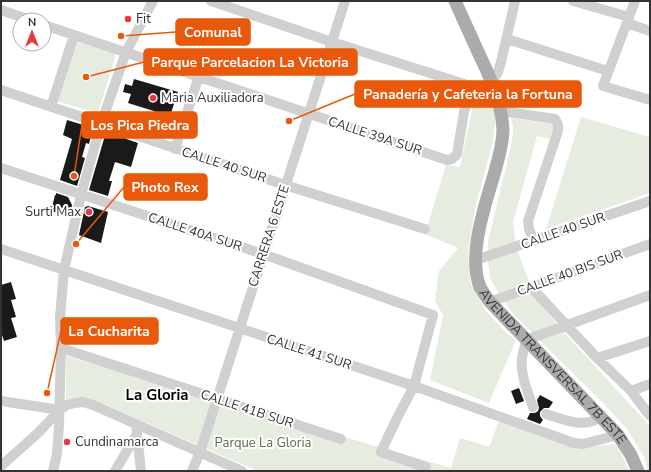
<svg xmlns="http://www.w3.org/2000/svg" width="651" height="472" font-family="'Nunito Sans',sans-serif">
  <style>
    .green { fill: #e6ecdf }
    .building { fill: #1a1a1a }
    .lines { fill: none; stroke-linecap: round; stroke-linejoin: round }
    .minor { stroke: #d0d0d0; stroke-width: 10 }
    .major { stroke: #ababab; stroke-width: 13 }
    .poi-dot { fill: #e63946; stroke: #fff; stroke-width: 1.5 }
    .labels { text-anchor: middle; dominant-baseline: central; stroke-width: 4; stroke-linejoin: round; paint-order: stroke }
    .poi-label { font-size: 13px; fill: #333; stroke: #fff; text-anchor: start }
    .street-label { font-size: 13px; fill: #333; stroke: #fff }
    .park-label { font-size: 13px; fill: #56703f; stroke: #fff }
    .quarter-label { font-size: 15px; font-weight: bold; fill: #000; stroke: #fff }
    .leader { fill: none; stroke: #e8590c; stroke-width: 1.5 }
    .callout-dot { fill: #e8590c; stroke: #fff; stroke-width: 1.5 }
    .callout { fill: #e8590c; stroke: #e8590c; stroke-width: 1.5 }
    .callout-label { font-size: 14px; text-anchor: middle; font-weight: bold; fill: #fff }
  </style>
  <rect width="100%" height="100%" fill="#fff"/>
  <!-- green -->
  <path class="green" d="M75,41L116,54L98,113L56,101Z
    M475,96L491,98L495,109V123L493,141L475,209L468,251L470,282L486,311L505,332L516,340L489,403L430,380L443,315L435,301L439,271L458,248L425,234L446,165L460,167Z
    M581,117L650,137V193L546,229Z
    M511,118L558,125L553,140L537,136L513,222L515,239L520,258L535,296L560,328L648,424L650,428V471H648L644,457L627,429L604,404L513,314L498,292L490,278L488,263V241L512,142L513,127Z
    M66,356L451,468L460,438L489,447L499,421L579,448L615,444L620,451L629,471H258L103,404L66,402Z"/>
  <!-- building -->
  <path class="building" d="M134,79L178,92L170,116L128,103L131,94L123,92L125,84L132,86Z
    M67,120L93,128L89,144L86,143L82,157L85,158L77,186L60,180L72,139L63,135Z
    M106,132L138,143L131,167L115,162L109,181H112L108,196L89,190Z
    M56,193L68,197L72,205L70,216L51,211L55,195H56Z
    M88,206L108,212L101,243L79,235L85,207Z
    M11,282L16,299L11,300L16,317L11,318L17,337L4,341L1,332V285Z
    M519,388L524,401L516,404L511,391Z
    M540,395L553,402L549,408H544L540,412V416L543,420L540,424L527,419L530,413H535L538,411L539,408L537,400Z"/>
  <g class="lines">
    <!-- minor -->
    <path class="minor" d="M211,1L332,42L496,94
      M573,1L629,17
      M635,1L603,86L650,100
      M1,10L30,20
      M627,23L650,31
      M44,25L447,160L452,159L457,154L464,112L472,86
      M507,39L608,71
      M492,82L498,72L501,62L515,1
      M1,90L285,185L425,229
      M51,107L74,35
      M501,111L555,119C558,123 559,126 558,131L528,221L529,229L534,241
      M175,149L199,76
      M1,168L263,254L433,315L414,386L397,418L381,452L426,467
      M1,249L414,386L574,443L583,444L618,435
      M476,260L650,201
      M531,287L597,358L631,391L650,416
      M490,302L650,244
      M61,348L341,439
      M597,358L650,341
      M631,391L650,384
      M1,401L60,410
      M533,407C528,392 520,375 522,358C523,352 525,346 526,340L650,295
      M546,414C559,418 575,425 589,422C593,421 598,419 601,418
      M136,424L141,471
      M1,466L38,433L60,410L67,405L75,403L83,402L93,405L242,471
      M53,471L57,454L59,425L61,348L60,317L64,270L81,195L101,124L126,52L153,1
      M115,471L137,434
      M192,471L200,452L345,1"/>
    <!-- major -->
    <path class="major" id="s1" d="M455,1C463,19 471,36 479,54C491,79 501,101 503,129C503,143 499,157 495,171C486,203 467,254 480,287C483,292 486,297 490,302L618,435L631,455L638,471"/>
  </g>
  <!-- markers -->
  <g class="poi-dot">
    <circle cx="128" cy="19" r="4"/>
    <circle cx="153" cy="98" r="4"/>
    <circle cx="89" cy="212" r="4"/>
    <circle cx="67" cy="442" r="4"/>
  </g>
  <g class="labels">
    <!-- poi labels -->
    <g class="poi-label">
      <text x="136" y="19">Fit</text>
      <text x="161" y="98">Maria Auxiliadora</text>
      <text x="81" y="212" text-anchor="end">Surti Max</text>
      <text x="75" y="442">Cundinamarca</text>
    </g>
    <!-- street labels -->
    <g class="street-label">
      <text transform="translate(375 136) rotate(18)">CALLE 39A SUR</text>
      <text transform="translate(224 165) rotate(18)">CALLE 40 SUR</text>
      <text transform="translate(563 231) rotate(-19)">CALLE 40 SUR</text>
      <text transform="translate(195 232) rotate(18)">CALLE 40A SUR</text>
      <text transform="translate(269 236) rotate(-72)">CARRERA 6 ESTE</text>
      <text transform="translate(570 273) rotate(-20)">CALLE 40 BIS SUR</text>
      <text transform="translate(309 352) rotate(18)">CALLE 41 SUR</text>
      <text stroke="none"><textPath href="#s1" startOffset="407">AVENIDA TRANSVERSAL 7B ESTE</textPath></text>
      <text transform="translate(247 409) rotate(18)">CALLE 41B SUR</text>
    </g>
    <!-- park labels -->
    <g class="park-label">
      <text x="263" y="443">Parque La Gloria</text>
    </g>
    <!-- quarter labels -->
    <g class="quarter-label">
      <text x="157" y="395">La Gloria</text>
    </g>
  </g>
  <!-- callouts -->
  <path class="leader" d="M121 36L176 32M86 77L144 62M289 121L355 94M74 176L82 125M76 244L124 187M47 393L61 331"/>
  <g class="callout-dot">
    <circle cx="121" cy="36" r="4"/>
    <circle cx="86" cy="77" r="4"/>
    <circle cx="289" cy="121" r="4"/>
    <circle cx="74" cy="176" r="4"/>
    <circle cx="76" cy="244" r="4"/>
    <circle cx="47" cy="393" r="4"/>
  </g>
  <g class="callout">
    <rect x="176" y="19" width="74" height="26" rx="4"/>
    <rect x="144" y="49" width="213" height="26" rx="4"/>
    <rect x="355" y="81" width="226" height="26" rx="4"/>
    <rect x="82" y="112" width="115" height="26" rx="4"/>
    <rect x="124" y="174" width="83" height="26" rx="4"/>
    <rect x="61" y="318" width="97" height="26" rx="4"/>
  </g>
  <g class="callout-label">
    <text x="213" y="37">Comunal</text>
    <text x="250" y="67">Parque Parcelacion La Victoria</text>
    <text x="468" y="99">Panadería y Cafeteria la Fortuna</text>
    <text x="140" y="130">Los Pica Piedra</text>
    <text x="165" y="192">Photo Rex</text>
    <text x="109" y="336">La Cucharita</text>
  </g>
  <!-- border -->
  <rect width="651" height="472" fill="none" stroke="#333333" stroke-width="4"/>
  <!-- north arrow -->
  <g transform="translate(32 32)"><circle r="19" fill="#ffffff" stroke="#adadad"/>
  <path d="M0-3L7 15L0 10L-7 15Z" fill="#e63946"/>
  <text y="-6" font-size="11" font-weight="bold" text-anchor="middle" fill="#333333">N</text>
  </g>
</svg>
